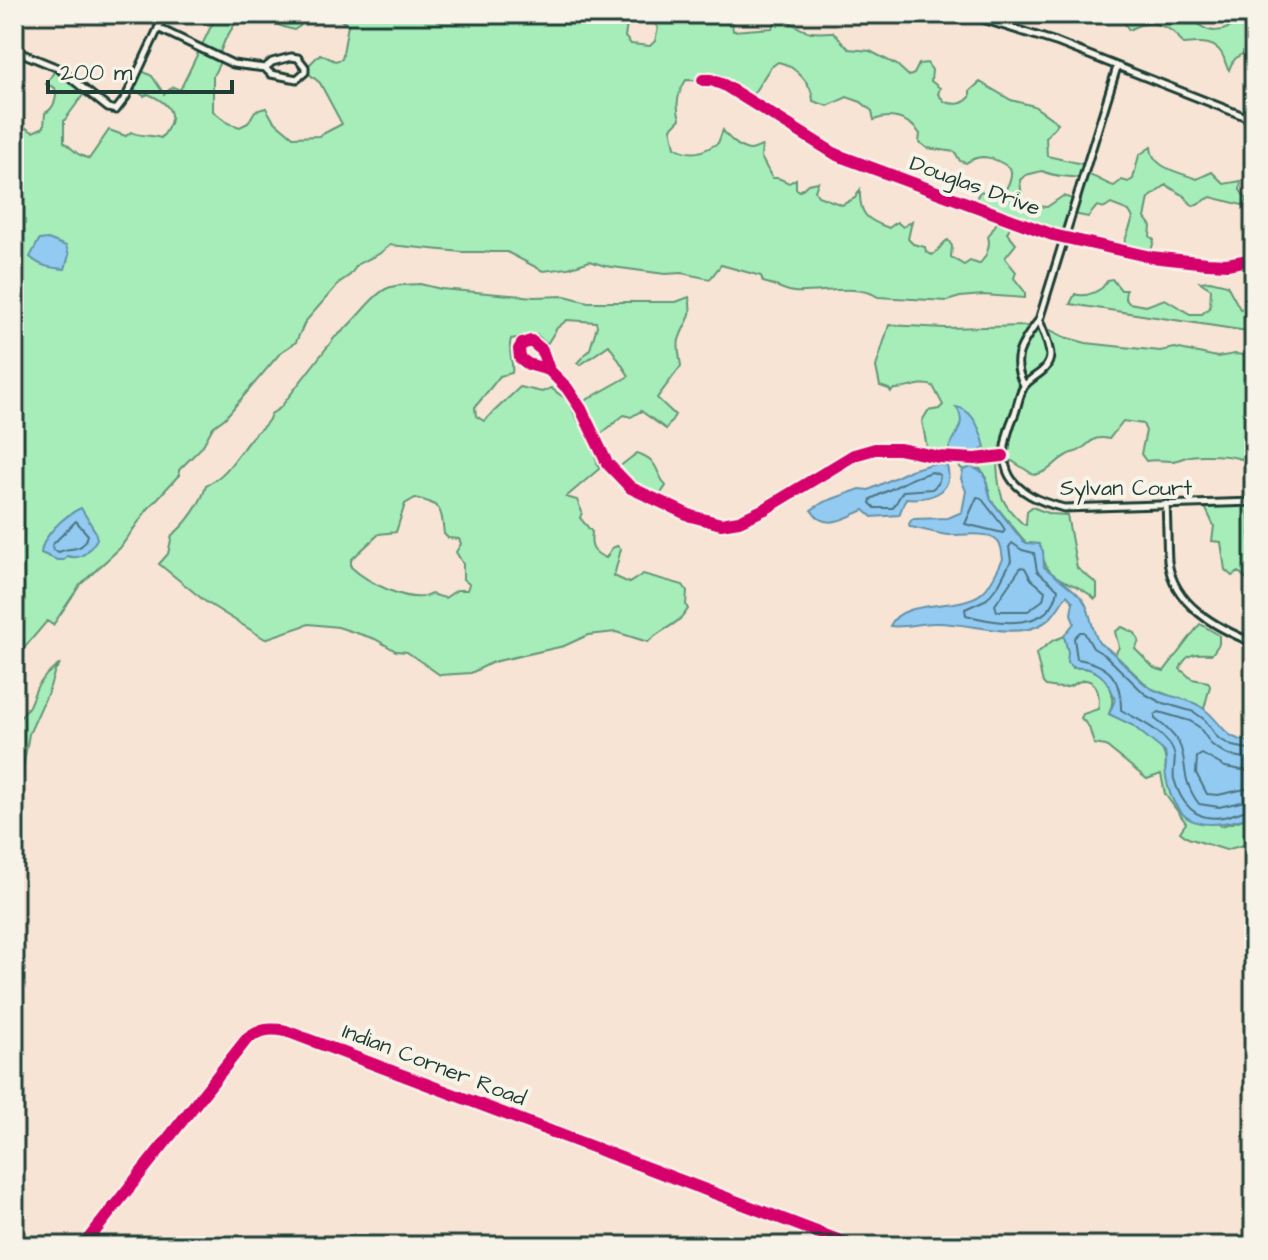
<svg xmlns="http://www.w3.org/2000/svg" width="1268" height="1260" font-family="'Architects Daughter',sans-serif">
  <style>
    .green { fill: #a7edba; stroke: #639577; stroke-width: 2; fill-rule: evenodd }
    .water { fill: #93caf2; stroke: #6592a6; stroke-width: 2 }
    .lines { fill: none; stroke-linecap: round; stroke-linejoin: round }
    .shore { stroke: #4d7580; stroke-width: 2 }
    .minor-casing { stroke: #1f3d34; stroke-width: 11 }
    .tertiary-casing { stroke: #1f3d34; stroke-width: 13 }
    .minor { stroke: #f7f3e8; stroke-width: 5 }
    .tertiary { stroke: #f7f3e8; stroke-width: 7 }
    .cycleway-casing { stroke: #f7f3e8; stroke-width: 17 }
    .cycleway { stroke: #d6006c; stroke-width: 12 }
    .labels { text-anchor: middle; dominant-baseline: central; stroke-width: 8; stroke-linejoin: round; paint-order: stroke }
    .street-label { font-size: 22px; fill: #1f3d34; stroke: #f7f3e8 }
  </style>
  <rect width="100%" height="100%" fill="#f7e4d5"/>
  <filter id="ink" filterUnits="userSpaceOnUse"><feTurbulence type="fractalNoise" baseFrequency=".0125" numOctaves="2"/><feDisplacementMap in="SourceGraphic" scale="16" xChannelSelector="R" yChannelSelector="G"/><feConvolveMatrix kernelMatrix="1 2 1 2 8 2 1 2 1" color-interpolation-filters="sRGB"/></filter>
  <g filter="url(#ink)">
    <!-- green -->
    <path class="green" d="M217,14H305L300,26L294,30C273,25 257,13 236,22L225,40L218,57L221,60L213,76V111L228,123L240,127L248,123L255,111L266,108L273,120L293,137L319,136L342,124L320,83L308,73L309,65L320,54L335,61L342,59L348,25L332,14H632L634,18L627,24L625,37L631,44L650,46L655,41L658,28L653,21L647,20L658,19L664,14H690L699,21L720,14H736L732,23L733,31L772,28L780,14H790V22C806,34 815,33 833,32L849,49L870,51L897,65L909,76L914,74L919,64L927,63L932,70L931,81L940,88L938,94L945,102C955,105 963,105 970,97V91L980,82L1011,100L1034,106L1058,123L1046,137L1047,156L1087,165L1086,174C1097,177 1104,183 1114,186L1122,180L1128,182L1133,179L1139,155L1151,147C1152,169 1180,172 1197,179L1212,172L1224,184L1241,181L1240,190L1248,201L1242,205L1211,197L1193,206L1184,196L1166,185L1149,198L1145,218L1151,226L1150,236L1154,240L1150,255L1122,249L1133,218L1129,211L1111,204L1105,208L1097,206L1088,217L1073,214L1066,237L1013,220L1007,233L1016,244L1005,258L1016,272L1014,278L1025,292V298L983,295L960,297L947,301L878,297C859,283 819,294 794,292C784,291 774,284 763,282L761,276L721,265L710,279L681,273L665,274L605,266L590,261L568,268L543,271L507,252H462L390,245L379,254L358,264L350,275L340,282L305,322L296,342L281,352L225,418L213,427L202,447L179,470V475L147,510L120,548L80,585L53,625L47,621L14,660V129L26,128L33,132L44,127L45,113C54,109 58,97 55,88L46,84L56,69L86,91L64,121V142L78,154L89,159L109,130L126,136L131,132C140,137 150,134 161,138C179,117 172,104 148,94L144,96L131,87L140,70L152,76L164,94L173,87L180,90ZM778,62C794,65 813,84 813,101L828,106L847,97L861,102L872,111L874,120C891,113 910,119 920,134L919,142L927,148L955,152L960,161L966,163C981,152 995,158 1010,168C1014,177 1006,192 998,197L980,191L974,203L1001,216L988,237C991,245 986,258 979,264L970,261L964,265L951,257L952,246L948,240C941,243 940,251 932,255L926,252L925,247L913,244L908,239L912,221L903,227L897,222L889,228C867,220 859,215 860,190L855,198L842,205L818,196L815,191L818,182L808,184L800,191L796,189V179L789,183L778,178H772L761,157L762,146C758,147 754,150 750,150C741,150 727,137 723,130L718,143C703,152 692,157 675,147L671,128L680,119C675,104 678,93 686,80L718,81L750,99L770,68ZM1042,171C1056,178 1068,175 1083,179L1076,200L1063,196L1047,207L1027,205L1022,198L1020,180L1026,175Z
      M1118,14H1192C1203,38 1227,34 1243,17L1254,19V52C1241,52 1233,57 1229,70C1226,66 1225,62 1224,58C1217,39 1197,43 1183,44C1172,24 1148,18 1129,30Z
      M1112,279L1121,290H1126L1125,298L1129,303L1146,306L1165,299L1190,314H1202L1210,307L1211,289L1200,282L1210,281L1227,285L1240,309L1254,307V332L1070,304L1075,294C1085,298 1104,291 1107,280Z
      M420,284L441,289L534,297L565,296L588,302H676L689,297C694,320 685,320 679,340C677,348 680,357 681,366L657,398L675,415L666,429L641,411L631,417L624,415L591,442L599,469L566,497L577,500L582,512L580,518L592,532C590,547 592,552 606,558L612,548L617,546L621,549L614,576L629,583L643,574L683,585L687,591L686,605L688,609C679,625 661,629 648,642L616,632L588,635L564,646L493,662L471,673L440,675L407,652L396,651L375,639L338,627L309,624L265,639L206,602L159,564L168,554L172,535C185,526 203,501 206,485C227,476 237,455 251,438C259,428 267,427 271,414L280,408L335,337C352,327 371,295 388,288C397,284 410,285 420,284ZM567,320L596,322L597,326L590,349L577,363L580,365L609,345L629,376L583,402L585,418L578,421L567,400L551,388L542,392L520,387L484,421L476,416L475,407L500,376L512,373C514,361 507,351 511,339L537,335L547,344L557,328ZM415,498C443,504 441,510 444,534L448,538L459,539L461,544L456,552L463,564V579L469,584L467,590H457L445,598L431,594C411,606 366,581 351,567V560L379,534L396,532L405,504Z
      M889,325L945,328L1029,326L1044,327L1064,337L1086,343L1160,351L1175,348L1217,357L1235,354L1254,356V452L1241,459C1230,455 1202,454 1190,456C1184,457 1178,461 1171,461C1162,461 1155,459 1146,461L1141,454L1146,431L1143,424L1123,421L1109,439C1093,435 1091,443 1080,450C1076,453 1071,452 1067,455C1052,463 1053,471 1034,475L1012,461L997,465C999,495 1001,504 1023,524L1026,525L1027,511L1032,507L1050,514L1067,515L1077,568L1097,584V597L1095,599C1067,573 1048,590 1039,544L1026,543L991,500L985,475L980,469L972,467L963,470L953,460L928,453L922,421L928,411L939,409L943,405L933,386C917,381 910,390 894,389L891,392L889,389L880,386L876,367Z
      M637,453C659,460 654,470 666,486L659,496L645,491L619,467Z
      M1204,505L1248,506L1251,551L1254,555V607L1250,606L1254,586L1239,572L1232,576L1225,570L1221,542L1212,541L1214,526Z
      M1200,624L1219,635V644L1212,654C1197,653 1186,652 1180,669L1192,679L1208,682L1210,686L1204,709L1150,688L1115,655L1119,647L1115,632L1122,627L1135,633L1139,641L1135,649L1154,668L1164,671Z
      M1064,636L1073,668C1102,666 1120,687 1109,714C1130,724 1172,740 1165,769L1221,826L1254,816V842L1226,850L1188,838L1180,832L1186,823L1165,794L1161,774L1147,779L1106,746L1094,744L1089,727L1081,718L1083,714L1098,709C1100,699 1099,682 1086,680C1080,679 1073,686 1067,687C1060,689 1053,687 1046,686L1043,683L1036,654L1052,641Z
      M60,664L55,670L49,690L29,734L14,820V726L29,706L37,687L47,674Z"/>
    <!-- water -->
    <path class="water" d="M48,239L66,246L69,255L65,269C51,268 41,267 30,257L39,240Z
      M956,407C973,409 981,431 985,447C976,455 958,459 948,452C952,435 969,425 956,407Z
      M931,464L947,466C955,494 928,500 906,498L899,515L872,517L864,510C845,518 825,532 811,510L824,502L860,489L869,490L911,470Z
      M972,467L984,473L991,500L1022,540L1026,543L1039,544L1043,551L1044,567C1056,577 1080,592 1086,605C1092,618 1092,631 1099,643C1118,653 1129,672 1146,685C1162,697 1181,696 1198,705C1223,719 1219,740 1254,742V816C1210,828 1176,834 1166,777C1164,768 1168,761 1165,752L1132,725L1109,714L1115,700C1111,686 1102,671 1085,668C1077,667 1074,669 1067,663L1068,652L1064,636L1074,623L1071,614L1073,602L1067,595C1058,607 1054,619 1038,626C1009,639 964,621 933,623C920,623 904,628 890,626C902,597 961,612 983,592C992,584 997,570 1003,559C1002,555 1002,551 1001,547C994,528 962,536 948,535C936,534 923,529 910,527L909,524L912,519L948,518L962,512L966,491L961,479L963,470Z
      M81,508L95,531L97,539C90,550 82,561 67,556L64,560H57L41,553C42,536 65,515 81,508Z"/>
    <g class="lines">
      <!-- shore -->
      <path class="shore" d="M932,472L940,475L938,484L932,489L903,491L893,508H875L870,503L871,499L913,478Z
        M977,497L981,498L1002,525L1005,530L1003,533L965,524Z
        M76,521L88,535C83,553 71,546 59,552L53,550L52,545Z
        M1012,543L1022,550L1034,553L1037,571L1058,589C1052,632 997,624 966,615L965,609L987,599L999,584L1011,561L1009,547Z
        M1021,567L1025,568L1031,579L1045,591L1043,600L1028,611H997L995,605Z
        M1254,750L1232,746L1218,738L1205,720L1194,712L1160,702L1145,694L1105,655L1093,648L1084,632H1080L1074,638L1077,659C1109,664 1122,679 1121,710C1138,720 1162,730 1172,748C1178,758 1172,768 1174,779C1181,804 1196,822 1223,817C1234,815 1243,810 1254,809
        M1254,760L1228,755L1212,745L1199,727L1190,721L1159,712L1155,715V719C1201,752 1171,766 1199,804L1219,807L1254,799
        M1254,772L1225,767L1202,754L1197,757L1196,773L1207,794L1218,795L1254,787"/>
      <defs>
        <path id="minor" d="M967,14L1056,42L1254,120
          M158,28L233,64L265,68
          M14,50L58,68L108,108L116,110L126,97L165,14
          M291,57L298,58L305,67V72L297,79L271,74L265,68L272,62Z
          M14,78L20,52
          M703,80H711L724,85L837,155L1053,235L1151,257L1207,263L1227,264L1254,259
          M1039,320C1043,331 1050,345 1050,356C1049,371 1034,375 1026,384C1020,389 1018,405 1015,413C991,468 1008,494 1064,508L1254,502
          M549,370L528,364L520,358L519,349L522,344L531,341L542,350L549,370L567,388L581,409L607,463L631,488L691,516L721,524L739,521L765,509L854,455L875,449H899L939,457L975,459L1003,456
          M1024,385C1009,358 1023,342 1039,320L1117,67
          M1166,504C1167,523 1167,542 1168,561C1173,605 1217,628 1254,643"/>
        <path id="tertiary" d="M83,1246L246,1040C260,1029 269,1028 286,1031L854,1246"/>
      </defs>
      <!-- minor casing -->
      <use href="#minor" class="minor-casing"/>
      <!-- tertiary casing -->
      <use href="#tertiary" class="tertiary-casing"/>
      <!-- minor -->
      <use href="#minor" class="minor"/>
      <!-- tertiary -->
      <use href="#tertiary" class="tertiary"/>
      <defs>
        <path id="cycleway" d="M703,80H711L724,85L837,155L1053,235L1151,257L1207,263L1227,264L1254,259
          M549,370L528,364L520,358L519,349L522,344L531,341L542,350L549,370L567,388L581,409L607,463L631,488L691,516L721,524L739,521L765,509L854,455L875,449H899L939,457L975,459L1003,456
          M83,1246L246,1040C260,1029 269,1028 286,1031L854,1246"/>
      </defs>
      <!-- cycleway casing -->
      <use href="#cycleway" class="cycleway-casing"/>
      <!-- cycleway -->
      <use href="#cycleway" class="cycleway"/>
    </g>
  </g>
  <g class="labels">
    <!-- street labels -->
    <g class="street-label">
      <text transform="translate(975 186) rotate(20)">Douglas Drive</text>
      <text x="1126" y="488">Sylvan Court</text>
      <text transform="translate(434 1065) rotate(21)">Indian Corner Road</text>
    </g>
  </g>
  <!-- margin -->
  <rect width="1268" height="1260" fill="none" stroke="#f7f3e8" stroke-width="48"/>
  <rect x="24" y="24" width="1220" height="1212" fill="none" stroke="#1f3d34" stroke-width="3" filter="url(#ink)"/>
  <!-- scale -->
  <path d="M48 80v12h184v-12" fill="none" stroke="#1f3d34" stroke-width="4"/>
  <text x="60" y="80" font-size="24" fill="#1f3d34" stroke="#f7f3e8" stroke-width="6" paint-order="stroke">200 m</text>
</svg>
